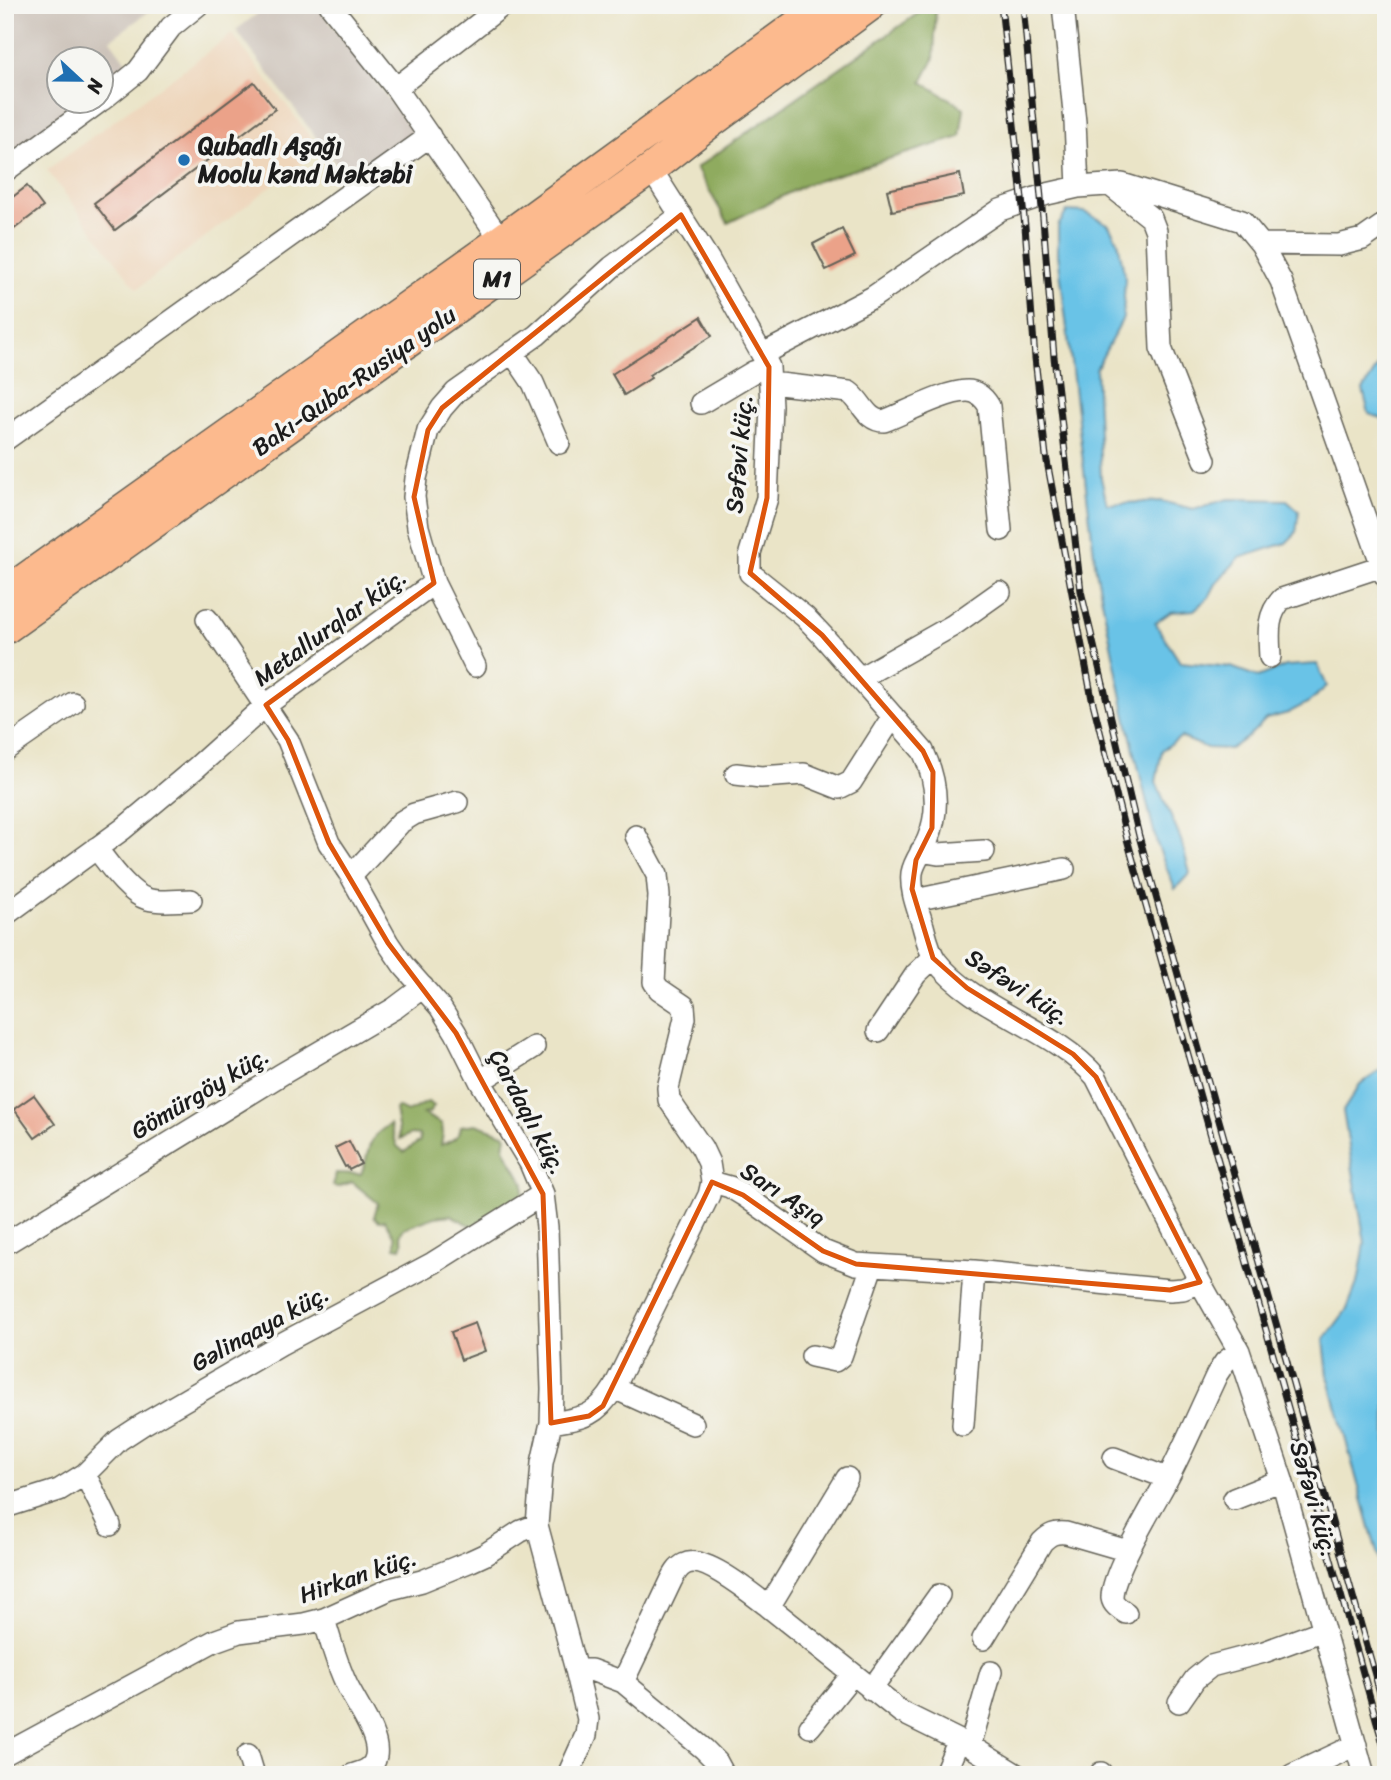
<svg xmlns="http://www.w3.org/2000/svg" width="1391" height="1780" font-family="Sriracha,sans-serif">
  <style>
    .built { fill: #eed6bb }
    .industrial { fill: #ccc2b9 }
    .forest { fill: #8fab5e; stroke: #56643d; stroke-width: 2 }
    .water { fill: #69c3e7; stroke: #427082; stroke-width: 2 }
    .building { fill: #eba289 }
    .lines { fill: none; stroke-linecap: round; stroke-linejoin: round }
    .minor-casing { stroke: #646258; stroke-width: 24 }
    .highway-casing { stroke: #646258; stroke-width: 33 }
    .minor { stroke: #fff; stroke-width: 21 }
    .highway { stroke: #fcba8e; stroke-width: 30 }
    .rail-casing { stroke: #1c1c1c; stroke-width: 7 }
    .rail { stroke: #f6f6f2; stroke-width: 4.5; stroke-dasharray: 13; stroke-linecap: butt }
    .marked { fill: none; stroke: #de560d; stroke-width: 5; stroke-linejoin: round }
    .poi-dot { fill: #1f6fb2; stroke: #f6f6f2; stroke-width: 2.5 }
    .labels { text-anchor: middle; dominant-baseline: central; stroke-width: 7; stroke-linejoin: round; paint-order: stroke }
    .shield { fill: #f6f6f2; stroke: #5d5d5c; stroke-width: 2 }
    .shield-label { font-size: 23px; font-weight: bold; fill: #1c1c1c }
    .poi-label { font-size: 24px; font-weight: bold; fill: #1c1c1c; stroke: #f6f6f2; text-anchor: start }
    .street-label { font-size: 24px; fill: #1c1c1c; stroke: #f6f6f2 }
  </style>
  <rect width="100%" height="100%" fill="#f6f6f2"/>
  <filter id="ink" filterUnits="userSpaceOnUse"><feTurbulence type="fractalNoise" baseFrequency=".0143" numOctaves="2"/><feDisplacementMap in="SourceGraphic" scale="14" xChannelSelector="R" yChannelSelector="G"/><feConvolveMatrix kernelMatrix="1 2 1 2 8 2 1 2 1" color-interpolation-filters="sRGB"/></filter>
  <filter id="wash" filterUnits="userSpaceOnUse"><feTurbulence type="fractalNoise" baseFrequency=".00686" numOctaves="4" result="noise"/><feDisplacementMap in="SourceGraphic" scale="28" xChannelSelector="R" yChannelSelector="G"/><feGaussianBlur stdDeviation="1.57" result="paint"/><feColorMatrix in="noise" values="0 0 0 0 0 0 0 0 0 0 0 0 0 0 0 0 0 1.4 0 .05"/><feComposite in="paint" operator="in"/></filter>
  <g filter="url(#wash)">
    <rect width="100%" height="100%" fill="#eae4c7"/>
    <!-- built -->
    <path class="built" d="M232,34L320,149L137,289L47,170Z"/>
    <!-- industrial -->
    <path class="industrial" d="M5,5H158L110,40L129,66L102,87V60H60V102H83L5,161Z
      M269,5H317L414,133L347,179L236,30Z"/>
    <!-- forest -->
    <path class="forest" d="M930,5H936L934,59L922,82L964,108L960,137L807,184L728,223L696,168Z
      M428,1102L434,1106L429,1113L423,1114L442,1124L443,1134L441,1145C451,1141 460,1138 461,1126L476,1124L506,1135L504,1148L524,1184L523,1195L519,1196L473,1227L451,1215L435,1217L404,1228L400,1235L403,1242L401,1248L395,1247V1237L385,1220L379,1221L374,1217L378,1203L352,1182L338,1187L333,1186L336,1173L361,1174C372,1149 363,1141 390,1124L397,1146L404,1152L420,1141L419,1135L411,1134L400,1139L395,1109L397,1107L407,1112Z"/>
    <!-- water -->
    <path class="water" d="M1067,211L1084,212L1108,224L1118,241L1125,278L1123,318L1096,369L1101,478L1107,504L1160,501L1193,509L1228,499L1287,500L1299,511L1296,533L1286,543L1239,558L1217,582L1209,597L1194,610L1171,612L1155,623L1180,662L1231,667L1258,677L1286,666L1317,664L1327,686L1309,702L1288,713L1266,719L1249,736L1230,749L1207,748L1181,737L1162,750L1156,782L1181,840L1190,873L1175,889L1157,844L1125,713L1096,570L1058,254V226Z
      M1386,362V420L1369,414L1363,390L1378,366Z
      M1386,1067V1585L1328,1376L1324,1340L1347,1309L1359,1278L1365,1243L1343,1111L1360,1084Z"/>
    <g id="blocks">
      <!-- building -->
      <path class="building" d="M254,82L275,109L115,230L94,203Z
        M960,174L964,196L892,211L887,190Z
        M27,186L43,207L5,236V203Z
        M842,229L855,256L826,270L813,244Z
        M701,317L712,336L649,375L651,378L624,395L612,374Z
        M34,1095L55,1124L35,1138L14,1109Z
        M349,1141L361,1164L349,1170L347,1166L345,1167L335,1148Z
        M475,1323L485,1351L461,1360L451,1332Z"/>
    </g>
  </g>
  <g filter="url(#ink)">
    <use href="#blocks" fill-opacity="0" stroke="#646258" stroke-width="2"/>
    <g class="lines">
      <defs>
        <path id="minor" d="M330,5L396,88L501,240
          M1063,5L1075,122L1078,187
          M396,88L503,5
          M102,100L138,71L171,27L198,5
          M651,169L709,260L769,367L771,406L767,498L750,553V573L805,617L822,635L923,751C936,779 940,810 928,839C923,851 914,861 912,873C910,891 918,909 923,926C926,937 929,951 936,961C974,1010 1054,1028 1096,1077L1200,1282L1239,1351L1282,1480L1364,1775
          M5,171L99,102
          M1111,186L1151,218L1156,231L1161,348L1205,460
          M1261,244L1339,245L1363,239L1386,223
          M512,352L533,383L559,443
          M763,354L873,297L1000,210L1047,194L1078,187L1122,184L1242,221L1261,244L1281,281L1386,577
          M771,383L849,392C862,401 866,421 884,421C905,413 946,391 967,391C978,391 984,398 989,406L1001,530
          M701,403L753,372L769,367
          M5,440L430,136
          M434,583L475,666
          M207,619L288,740L329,843L351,876L388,943L403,965L440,1007L456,1033L480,1081L530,1163L543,1194L547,1227L552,1389L551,1423L542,1463L537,1525L576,1670L588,1719L586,1735L568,1775
          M1270,657C1269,635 1266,616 1282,599L1382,566
          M860,678L952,626L1000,592
          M5,750L73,703
          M736,774L761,777L804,774L839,788L851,782L893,716
          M636,836L657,875L659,896L654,982L659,989L684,1006L685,1018L668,1088L669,1100L702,1148L709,1163L712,1182L730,1187L743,1195L823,1251L856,1264L974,1271L1170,1290L1183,1289L1200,1282
          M96,848C108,863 129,894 147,899C161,903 177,900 191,900
          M921,851L938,854L984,851
          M351,876L401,822L414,814L457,802
          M915,900L1064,869
          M5,915L123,829L197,767L266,705L434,583L418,527L414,497L416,478L428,430L442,408L456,392L537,335L612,267L681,215
          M878,1031L916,974L933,958
          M480,1081L534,1047
          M5,1244L282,1074L395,1008L423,987
          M812,1356L835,1361L841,1356L872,1266
          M614,1388L693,1424
          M551,1423C583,1418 596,1417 614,1388L709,1195L712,1182
          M963,1425L974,1271
          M1114,1458L1167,1478
          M85,1474L110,1525
          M847,1478L769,1607L901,1712L970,1746L1017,1775
          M1234,1499L1282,1480
          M5,1507L59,1490L85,1474L119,1440L142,1425L281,1344L433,1263L543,1194
          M1126,1613C1120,1609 1113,1605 1112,1598C1111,1573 1156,1501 1169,1476C1186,1443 1201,1408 1217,1374L1225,1362L1239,1351
          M324,1619C330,1640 336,1661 345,1681C353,1701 380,1734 376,1756C374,1769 363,1772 352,1775
          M983,1639L1042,1542C1050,1534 1055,1532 1066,1533L1128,1551
          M576,1670H591L623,1682L704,1749L717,1762L724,1775
          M623,1682L671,1581C674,1575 678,1567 685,1564C704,1554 753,1595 769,1607
          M871,1690L939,1595
          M1179,1702L1195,1679L1211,1666L1264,1652L1324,1630
          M810,1727L852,1675
          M970,1746L991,1672
          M5,1754L214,1641L239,1632L304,1624L324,1619L390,1589L422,1581L471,1561L484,1555L521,1531L537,1525
          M248,1755L254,1775
          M944,1775L958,1742
          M1100,1775L1101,1773
          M1292,1775L1356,1745"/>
        <path id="highway" d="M5,593L501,240L824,5
          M5,629L651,169L706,126L871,5"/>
      </defs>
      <!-- minor casing -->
      <use href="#minor" class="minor-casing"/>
      <!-- highway casing -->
      <use href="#highway" class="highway-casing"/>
      <!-- minor -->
      <use href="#minor" class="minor"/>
      <!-- highway -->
      <use href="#highway" class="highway"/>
      <defs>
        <path id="rail" d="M1001,5L1025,226L1035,358L1046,456L1092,699L1127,839L1386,1754
          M1023,5L1043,219L1054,357L1081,591L1139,836L1386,1714"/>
      </defs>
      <!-- rail casing -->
      <use href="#rail" class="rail-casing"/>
      <!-- rail -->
      <use href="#rail" class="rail"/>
    </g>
  </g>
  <!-- marked area -->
  <path class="marked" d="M681,215L769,367L767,498L750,573L822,635L923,751L933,772L932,828L916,860L912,889L933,958L967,988L1073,1054L1096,1077L1200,1282L1170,1290L856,1264L823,1251L743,1195L712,1182L603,1406L589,1416L551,1423L543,1194L456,1033L388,943L329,843L288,740L266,705L434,583L414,497L428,430L442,408Z"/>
  <!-- markers -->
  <circle class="poi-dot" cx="184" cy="160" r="7"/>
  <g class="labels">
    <!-- shield labels -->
    <rect class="shield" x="474" y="259.5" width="46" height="39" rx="5"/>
    <g class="shield-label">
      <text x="497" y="279">M1</text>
    </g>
    <!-- poi labels -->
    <g class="poi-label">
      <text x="198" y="146">Qubadlı Aşağı<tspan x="198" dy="28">Moolu kənd Məktəbi</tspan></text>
    </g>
    <!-- street labels -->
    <g class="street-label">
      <text transform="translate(354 381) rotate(-35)">Bakı-Quba-Rusiya yolu</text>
      <text transform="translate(739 454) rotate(-85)">Səfəvi küç.</text>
      <text transform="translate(330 627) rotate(-36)">Metallurqlar küç.</text>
      <text transform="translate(1018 987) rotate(33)">Səfəvi küç.</text>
      <text transform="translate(200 1093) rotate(-31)">Gömürgöy küç.</text>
      <text transform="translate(528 1112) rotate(62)">Çardaqlı küç.</text>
      <text transform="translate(783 1194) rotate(33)">Sarı Aşıq</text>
      <text transform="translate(260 1328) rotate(-29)">Gəlinqaya küç.</text>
      <text transform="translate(1314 1499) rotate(74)">Səfəvi küç.</text>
      <text transform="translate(358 1576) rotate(-19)">Hirkan küç.</text>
    </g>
  </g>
  <!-- margin -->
  <rect width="1391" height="1780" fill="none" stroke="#f6f6f2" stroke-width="28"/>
  <!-- north arrow -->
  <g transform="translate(80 80) rotate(112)"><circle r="33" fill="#f6f6f2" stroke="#9f9f9c" stroke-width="2"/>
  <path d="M0-5L12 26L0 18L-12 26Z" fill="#1f6fb2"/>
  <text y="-10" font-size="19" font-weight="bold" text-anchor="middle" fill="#1c1c1c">N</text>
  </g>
</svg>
